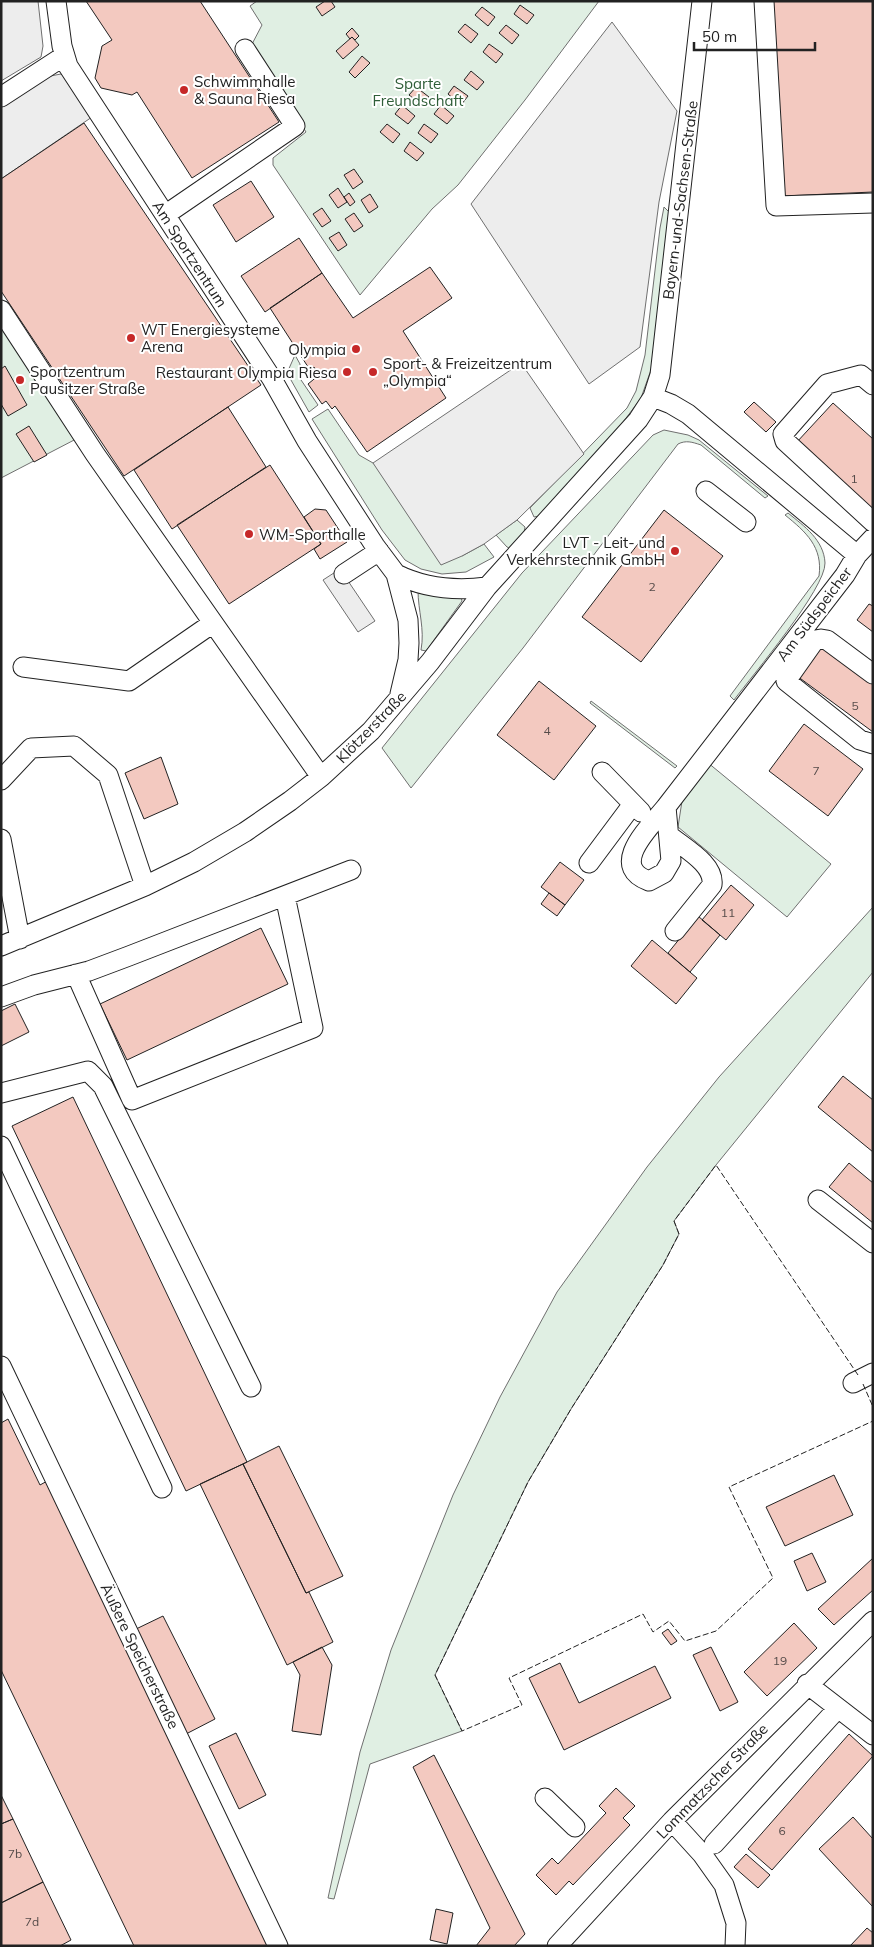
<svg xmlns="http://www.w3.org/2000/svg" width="874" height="1947" font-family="Mulish,sans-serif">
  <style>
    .green { fill: #e0efe3; stroke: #6f6f6f }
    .parking { fill: #ededed; stroke: #6f6f6f }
    .building { fill: #f3c9c0; stroke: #222 }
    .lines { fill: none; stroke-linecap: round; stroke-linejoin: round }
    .minor-casing { stroke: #222; stroke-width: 21 }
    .minor { stroke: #fff; stroke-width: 19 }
    .fence { stroke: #222; stroke-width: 1; stroke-dasharray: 6 2.5; stroke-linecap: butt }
    .poi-dot { fill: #c62828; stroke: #fff; stroke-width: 2 }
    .labels { text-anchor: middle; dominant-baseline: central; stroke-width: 4; stroke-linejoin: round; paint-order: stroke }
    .number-label { font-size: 12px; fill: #564c4a }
    .poi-label { font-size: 15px; fill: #222; stroke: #fff; text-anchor: start }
    .park-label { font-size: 15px; fill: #2f5e38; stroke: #fff }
    .street-label { font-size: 15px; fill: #222; stroke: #fff }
  </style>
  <rect width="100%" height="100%" fill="#fff"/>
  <!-- green -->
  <path class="green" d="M257,1H599L525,100L458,185L432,209L360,295L273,165V158L306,132L251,46L262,25L250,6Z
    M664,207L671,214L652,367L641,398L621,425L539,516L534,517L530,508L627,408L636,391L645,355L660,228Z
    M1,322L78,438L1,478Z
    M295,355L300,364L299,377L318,405L309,412L287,373Z
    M328,409L359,455L373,463L462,556L484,544L494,557L466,572L442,574L421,569L405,560L382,530L312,419Z
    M664,430L688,435L699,440L768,496L765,498L701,445C692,442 686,440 678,444L523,648L411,788L382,748L522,573L653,435Z
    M788,513C804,526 824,540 825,563C826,588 752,676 734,700L730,696L819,576C823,547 806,532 785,515Z
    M517,520L525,527L524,533L512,549L507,547L496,535Z
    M418,590L461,597L462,601L426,651L421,650C425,629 418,611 418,590Z
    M591,701L677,766L675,768L590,703Z
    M707,762L831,864L787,917L678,827L682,801Z
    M873,907V972L716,1165L674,1221L679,1234L663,1265L571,1409L528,1482L435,1675L462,1731L370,1764L334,1899L328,1898L360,1752L391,1650L453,1495L500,1397L557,1292L647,1167L719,1077Z"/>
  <!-- parking -->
  <path class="parking" d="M1,1H38L43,46L41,57L1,81Z
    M612,22L677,111L659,202L640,347L589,384L471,204Z
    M61,74L66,77L92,117L1,179V107L45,77Z
    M521,363L584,454L517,520L484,544L462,556L441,565L373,463Z
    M340,569L375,621L358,632L323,580Z"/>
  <!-- building -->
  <path class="building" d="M86,1H200L279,122L192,178L137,92L132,95L101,88L95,78L102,46L112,40Z
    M325,1H331L335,7L322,16L316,7Z
    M773,1H873V192L783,196Z
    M520,5L534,15L527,24L514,14Z
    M482,7L495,17L488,26L475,15Z
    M465,24L478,34L471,43L458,32Z
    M506,25L519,35L512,44L499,33Z
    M352,28L359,36L355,40L352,37L350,39L346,34Z
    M352,37L359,45L343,59L336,51Z
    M489,44L503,54L496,63L483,52Z
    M362,56L370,63L355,78L349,72Z
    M471,71L484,82L477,90L464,80Z
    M454,86L468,96L461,105L448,94Z
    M416,87L429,97L422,105L409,95Z
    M402,105L415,116L408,124L395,114Z
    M441,105L454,116L447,124L434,114Z
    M84,123L261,385L124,476L1,291V179Z
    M387,124L400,134L393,143L380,132Z
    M424,124L438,134L431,143L418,133Z
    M410,142L424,153L417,161L404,151Z
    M354,169L363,182L353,189L344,175Z
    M251,181L274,217L236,242L213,205Z
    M338,188L347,202L338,208L329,195Z
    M349,193L355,202L350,206L344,197Z
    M370,194L378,207L369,213L361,200Z
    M322,208L331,221L322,227L313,214Z
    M354,213L363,226L354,232L345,219Z
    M339,232L347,245L338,251L329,238Z
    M299,238L322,273L265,312L241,276Z
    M430,267L452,298L403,331L446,398L367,452L335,406L332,409L326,401L322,404L308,384L319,375L314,367L310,370L270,308L322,273L353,318Z
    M5,366L27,405L8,416L1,404V369Z
    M754,402L776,422L766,432L744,412Z
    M833,403L873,439V513L796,443Z
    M228,407L266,467L172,529L134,470Z
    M29,426L47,455L34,462L16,434Z
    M270,465L321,544L229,604L177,525Z
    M315,509L326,510L347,542L320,559L314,549L321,544L304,517Z
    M664,510L723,556L641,662L582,617Z
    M869,604L873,606V632L857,620Z
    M823,641L873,678V732L797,676Z
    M539,681L596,726L554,780L497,735Z
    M804,724L863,769L828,816L769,771Z
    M161,757L178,804L144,819L125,773Z
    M560,862L584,880L565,905L541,887Z
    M731,885L754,905L726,940L702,920Z
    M549,893L565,905L557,916L541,904Z
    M698,916L720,935L690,972L668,953Z
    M261,928L288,984L127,1060L100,1004Z
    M652,940L697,978L676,1004L631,966Z
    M15,1004L29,1032L1,1046V1011Z
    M843,1076L873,1100V1152L818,1107Z
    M73,1097L247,1462L186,1491L12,1126Z
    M849,1163L873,1183V1223L829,1187Z
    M8,1419L40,1485L49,1480L273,1946H134L1,1670V1423Z
    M279,1446L343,1576L306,1593L243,1464Z
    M243,1464L306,1593L309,1592L333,1642L287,1665L200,1484Z
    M834,1475L853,1515L785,1546L766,1507Z
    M812,1553L826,1582L807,1591L794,1561Z
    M873,1558V1590L834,1625L818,1609Z
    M163,1616L215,1719L186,1734L134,1630Z
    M794,1623L817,1648L767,1696L744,1672Z
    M668,1629L677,1641L671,1645L662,1633Z
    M322,1647L332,1665L321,1735L292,1731L300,1675L293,1662Z
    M711,1647L738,1702L720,1711L693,1655Z
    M560,1663L579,1703L655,1666L671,1698L564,1750L529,1678Z
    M236,1733L266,1795L239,1809L209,1746Z
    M849,1734L873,1756L772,1870L748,1849Z
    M434,1755L525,1934L514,1946H476L490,1928L413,1767Z
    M616,1788L635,1806L623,1818L630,1825L573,1885L569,1881L556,1895L536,1875L552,1858L558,1864L606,1813L599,1806Z
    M1,1795L13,1819L1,1824Z
    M853,1817L873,1839V1907L819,1849Z
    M13,1819L43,1882L1,1903V1824Z
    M746,1854L770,1875L758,1888L734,1867Z
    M43,1882L71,1940L60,1946H1V1903Z
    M436,1909L453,1913L447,1944L430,1940Z
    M867,1928L873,1933V1946H850Z"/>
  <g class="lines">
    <defs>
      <path id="minor" d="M56,1L62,46L68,66L272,379L307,441L375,546L396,574L408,620L409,643L408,660L400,694
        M764,1L776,206L873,203
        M1,97L64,56
        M165,215L295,126L245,49
        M1,310L95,454L321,777
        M873,385L861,375L827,384L783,434L785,441L873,522
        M653,397L671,404L688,414L857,555L845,575L666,807L671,861L664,873L649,881C607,866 651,826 666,807
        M706,491L746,522
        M857,555L873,538
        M344,574L379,551
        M396,574C424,588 456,591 487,587
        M23,667L129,681L213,623
        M873,674L827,640L821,639L815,640L786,681L860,740L873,744
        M602,772L641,812
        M1,780L31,748L74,746L108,775L145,886
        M670,836C684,848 715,864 712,885L675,931
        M1,839L20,939
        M589,863L633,804
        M1,946L145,886L194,862L245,832L290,801L321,777L371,731L430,662L487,587L638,420L653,397L660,375L702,1
        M76,974L132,1100L313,1028L285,896
        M1,997L34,985L89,971L129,956L351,870
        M1,1093L88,1071L103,1086L251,1387
        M1,1146L162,1488
        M818,1200L873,1243
        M1,1366L278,1946
        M853,1383L873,1373
        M807,1684L873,1735
        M545,1798L575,1827
        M672,1821L702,1854L724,1885L736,1923L735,1946
        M714,1844L838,1708
        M557,1946L672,1821L873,1621"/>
    </defs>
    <!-- minor casing -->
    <use href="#minor" class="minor-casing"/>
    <!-- minor -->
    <use href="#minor" class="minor"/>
    <!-- fence -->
    <path class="fence" d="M858,1375L716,1165L674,1221L679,1234L663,1265L571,1409L528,1482L435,1675L462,1731L522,1705L509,1678L643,1614L653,1632L669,1621L685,1641L716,1631L773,1578L729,1487L873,1421
      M863,1384L873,1407"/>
  </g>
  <!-- markers -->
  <g class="poi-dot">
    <circle cx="184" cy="90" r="5"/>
    <circle cx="131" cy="338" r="5"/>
    <circle cx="356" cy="349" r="5"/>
    <circle cx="347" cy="372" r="5"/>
    <circle cx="373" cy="372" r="5"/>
    <circle cx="20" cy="380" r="5"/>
    <circle cx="249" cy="534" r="5"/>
    <circle cx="675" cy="551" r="5"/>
  </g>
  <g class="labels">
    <!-- number labels -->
    <g class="number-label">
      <text x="854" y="478">1</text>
      <text x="652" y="586">2</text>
      <text x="855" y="705">5</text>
      <text x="547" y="730">4</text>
      <text x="816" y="770">7</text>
      <text x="728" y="912">11</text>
      <text x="780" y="1660">19</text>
      <text x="782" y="1830">6</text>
      <text x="15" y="1853">7b</text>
      <text x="32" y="1921">7d</text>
    </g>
    <!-- poi labels -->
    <g class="poi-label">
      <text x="194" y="81">Schwimmhalle<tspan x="194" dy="17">&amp; Sauna Riesa</tspan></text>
      <text x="141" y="329">WT Energiesysteme<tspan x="141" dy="17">Arena</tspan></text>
      <text x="346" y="349" text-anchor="end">Olympia</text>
      <text x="383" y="363">Sport- &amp; Freizeitzentrum<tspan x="383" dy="17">„Olympia“</tspan></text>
      <text x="30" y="371">Sportzentrum<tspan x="30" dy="17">Pausitzer Straße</tspan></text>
      <text x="337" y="372" text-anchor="end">Restaurant Olympia Riesa</text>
      <text x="259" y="534">WM-Sporthalle</text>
      <text x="665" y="542" text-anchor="end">LVT - Leit- und<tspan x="665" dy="17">Verkehrstechnik GmbH</tspan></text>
    </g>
    <!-- park labels -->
    <g class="park-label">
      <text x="418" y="83">Sparte<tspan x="418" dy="17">Freundschaft</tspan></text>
    </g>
    <!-- street labels -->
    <g class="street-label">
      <text transform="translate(680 200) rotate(-83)">Bayern-und-Sachsen-Straße</text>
      <text transform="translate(190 254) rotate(57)">Am Sportzentrum</text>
      <text transform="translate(814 614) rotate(-53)">Am Südspeicher</text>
      <text transform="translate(371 727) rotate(-46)">Klötzerstraße</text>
      <text transform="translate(140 1656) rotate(64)">Äußere Speicherstraße</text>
      <text transform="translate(712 1781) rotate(-46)">Lommatzscher Straße</text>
    </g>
  </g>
  <!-- border -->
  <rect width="874" height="1947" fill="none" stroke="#222222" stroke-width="5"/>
  <!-- scale -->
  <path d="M694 42v8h121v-8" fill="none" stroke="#222222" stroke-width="2.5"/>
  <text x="702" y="42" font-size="15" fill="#222222" stroke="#ffffff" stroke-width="4" paint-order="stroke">50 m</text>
</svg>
